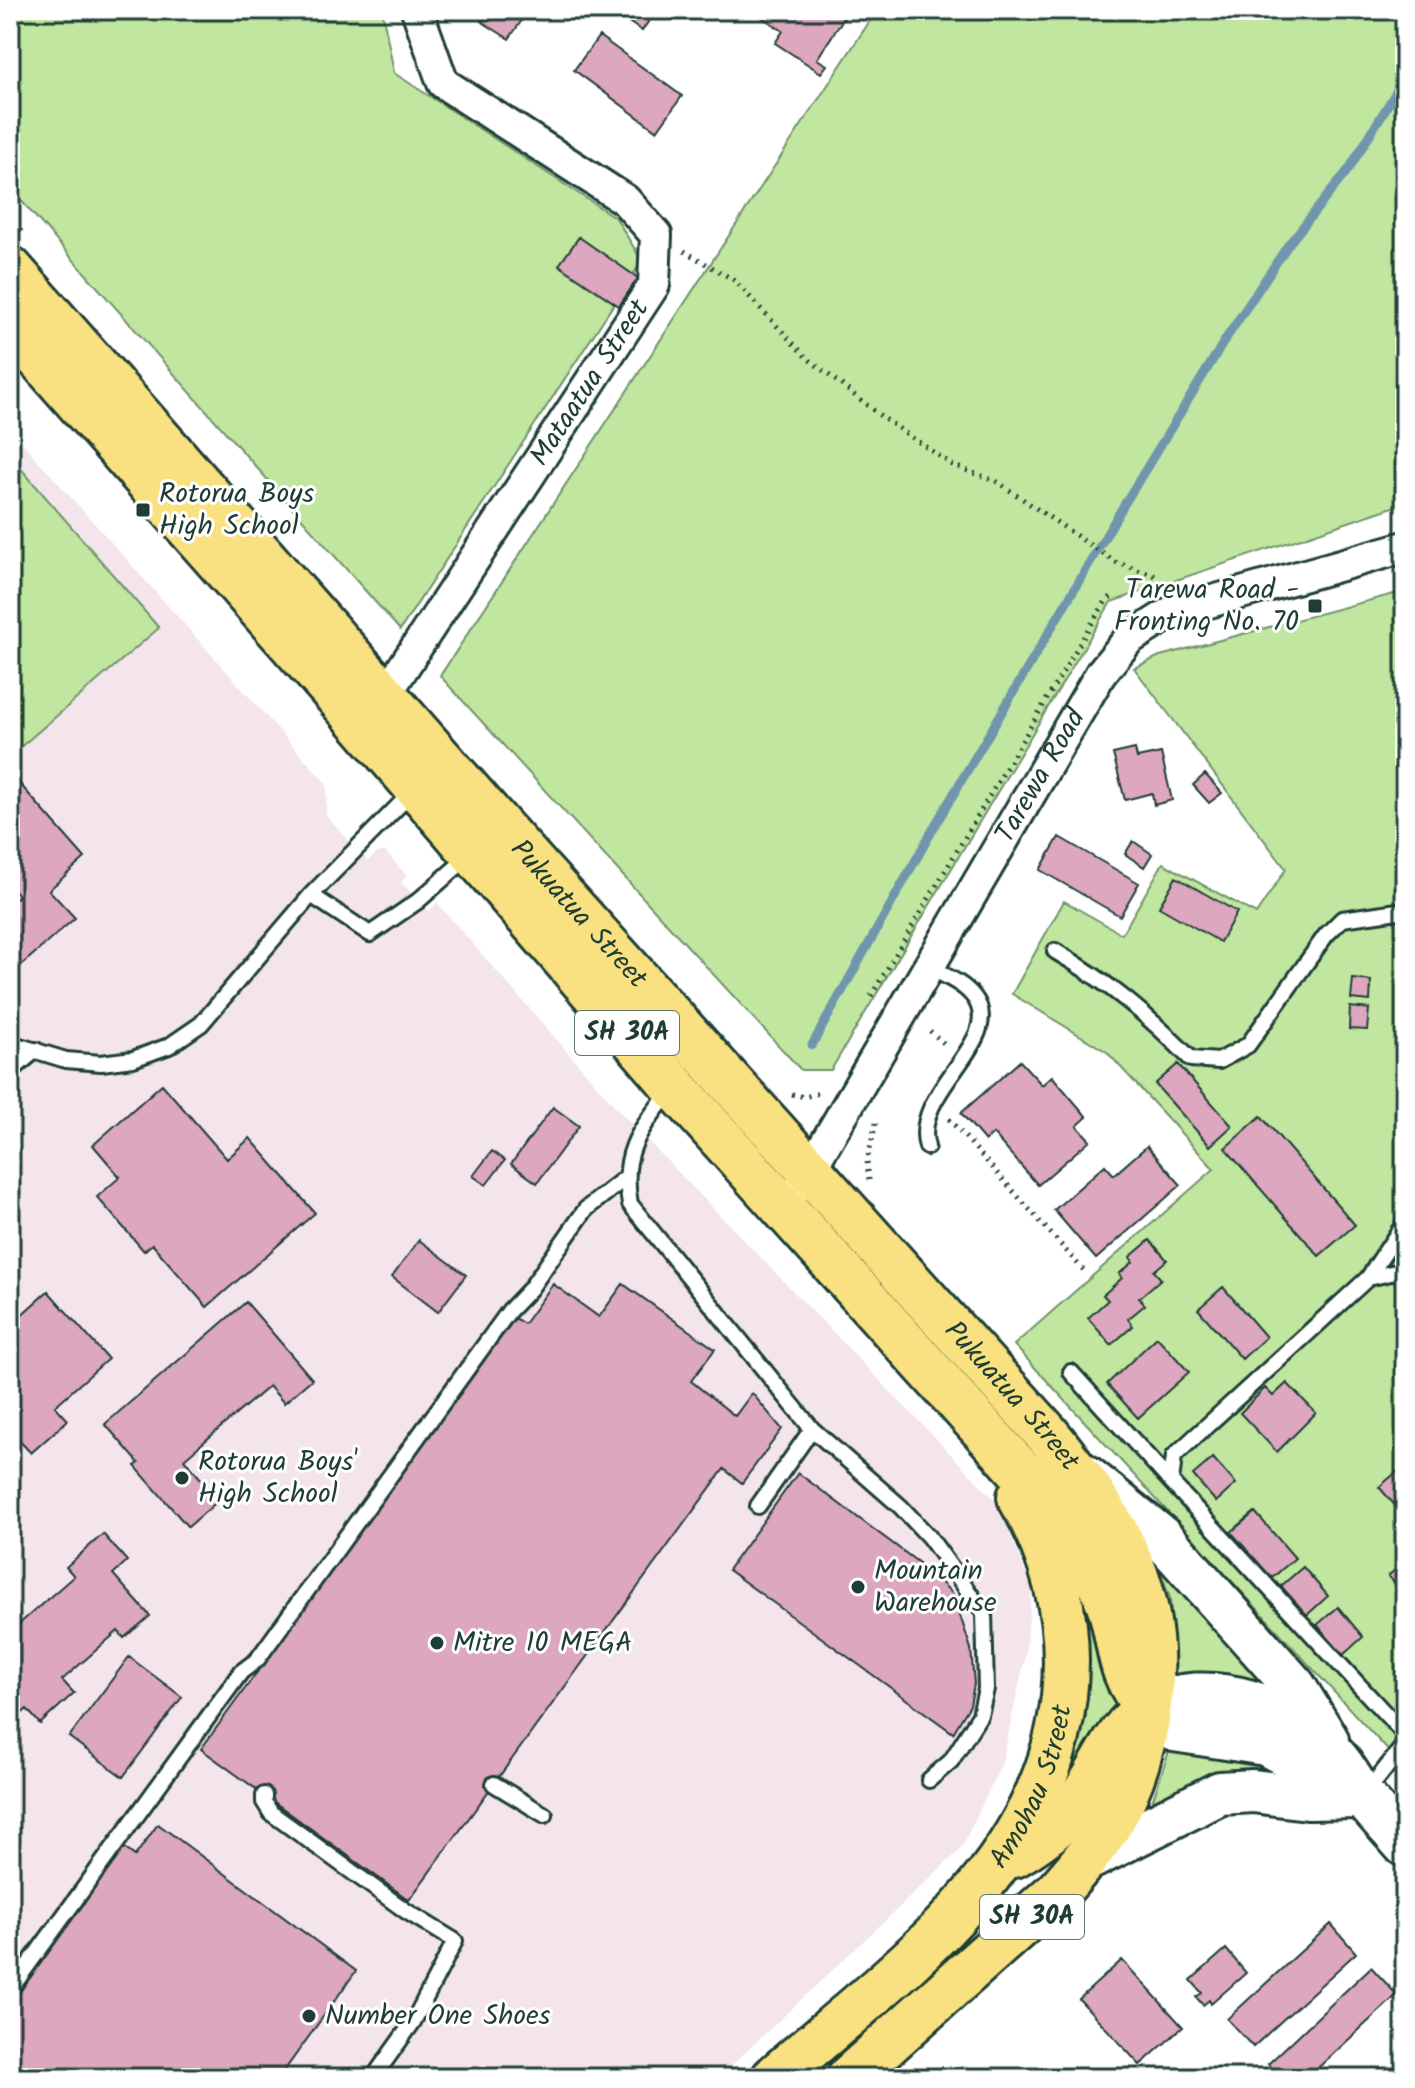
<svg xmlns="http://www.w3.org/2000/svg" width="1415" height="2088" font-family="Kalam,sans-serif">
  <style>
    .built { fill: #f4e5ec }
    .green { fill: #c0e6a0; stroke: #70926a; stroke-width: 2 }
    .lines { fill: none; stroke-linecap: round; stroke-linejoin: round }
    .stream { stroke: #6f96ae; stroke-width: 9 }
    .building { fill: #dca7bf; stroke: #1f3d34; stroke-width: 2 }
    .service-casing { stroke: #1f3d34; stroke-width: 20 }
    .minor-casing { stroke: #1f3d34; stroke-width: 36 }
    .secondary-casing { stroke: #1f3d34; stroke-width: 48 }
    .primary-casing { stroke: #1f3d34; stroke-width: 50 }
    .path { stroke: #1f3d34; stroke-width: 5; stroke-dasharray: 2 6; stroke-linecap: butt }
    .service { stroke: #fff; stroke-width: 14 }
    .minor { stroke: #fff; stroke-width: 30 }
    .secondary { stroke: #fff; stroke-width: 42 }
    .primary { stroke: #f9e181; stroke-width: 44 }
    .poi-dot { fill: #1f3d34; stroke: #fff; stroke-width: 3 }
    .labels { text-anchor: middle; dominant-baseline: central; stroke-width: 6; stroke-linejoin: round; paint-order: stroke }
    .shield { fill: #fff; stroke: #627771; stroke-width: 2 }
    .shield-label { font-size: 26px; font-weight: bold; fill: #1f3d34 }
    .street-label { font-size: 28px; fill: #1f3d34; stroke: #fff }
    .poi-label { font-size: 28px; fill: #1f3d34; stroke: #fff; text-anchor: start }
  </style>
  <rect width="100%" height="100%" fill="#fff"/>
  <filter id="ink" filterUnits="userSpaceOnUse"><feTurbulence type="fractalNoise" baseFrequency=".0125" numOctaves="2"/><feDisplacementMap in="SourceGraphic" scale="16" xChannelSelector="R" yChannelSelector="G"/><feConvolveMatrix kernelMatrix="1 2 1 2 8 2 1 2 1" color-interpolation-filters="sRGB"/></filter>
  <g filter="url(#ink)">
    <!-- built -->
    <path class="built" d="M10,429L327,784L326,816L368,861L377,853L385,851L407,876L401,882L428,911L437,903L620,1112L998,1503L1032,1589L1025,1658L1002,1763L961,1849L718,2078H10Z"/>
    <!-- green -->
    <path class="green" d="M10,10H382L394,73L616,218L642,261L400,630L10,188Z
      M877,10H1405V503L1111,602L831,1070H801L440,676Z
      M10,456L159,628L10,756Z
      M1405,591V1769L1014,1345L1214,1169L1107,1052L1012,994L1064,901L1122,934L1163,863L1256,914L1286,869L1134,668L1160,656Z
      M1154,1553L1289,1702L1175,1678L1170,1598Z
      M1083,1580L1104,1652L1108,1693L1123,1709L1063,1791L1086,1716L1087,1673L1078,1586Z
      M1172,1742L1298,1772L1151,1805Z"/>
    <g class="lines">
      <!-- stream -->
      <path class="stream" d="M812,1045L937,822L1125,503L1225,340L1288,245L1349,169L1405,77"/>
    </g>
    <!-- building -->
    <path class="building" d="M475,10H521L517,16L522,20L509,39L481,21L485,16Z
      M611,10H656L642,31Z
      M751,10H849L817,59L827,65L821,73L775,43L783,31Z
      M599,36L682,96L657,131L574,70Z
      M579,237L638,278L619,306L559,265Z
      M1135,749L1137,758L1161,753L1172,800L1154,805L1152,793L1125,800L1113,754Z
      M1205,774L1222,793L1209,803L1193,785Z
      M12,775L85,858L49,890L75,918L10,975V904L19,896L10,886Z
      M1059,837L1139,883L1120,916L1040,870Z
      M1133,841L1152,854L1144,867L1125,854Z
      M1176,877L1237,912L1220,942L1159,907Z
      M1353,979L1371,981L1370,1001L1351,999Z
      M1350,1007L1369,1009L1367,1030L1349,1029Z
      M1020,1061L1042,1085L1052,1076L1087,1117L1077,1126L1090,1140L1038,1185L993,1134L985,1141L961,1113Z
      M1178,1064L1232,1126L1210,1146L1155,1084Z
      M162,1084L227,1159L250,1138L315,1213L207,1307L152,1244L144,1251L97,1197L120,1177L93,1145Z
      M553,1107L579,1126L537,1183L511,1164Z
      M1261,1116L1355,1225L1319,1256L1225,1148Z
      M1147,1146L1181,1185L1096,1259L1054,1210L1105,1165L1114,1175Z
      M492,1151L505,1160L486,1185L473,1176Z
      M419,1240L466,1275L438,1312L392,1277Z
      M1150,1240L1167,1260L1154,1271L1161,1279L1139,1298L1145,1305L1128,1319L1133,1326L1111,1345L1088,1318L1108,1300L1103,1295L1122,1278L1119,1274L1133,1262L1130,1257Z
      M553,1284L599,1317L623,1284L715,1349L691,1381L735,1416L752,1393L782,1429L742,1483L724,1469L409,1900L201,1749L515,1318L524,1324Z
      M1223,1287L1266,1337L1242,1359L1198,1309Z
      M48,1291L108,1359L55,1406L68,1420L31,1453L15,1436L10,1441V1325Z
      M246,1302L312,1379L284,1403L269,1386L184,1459L219,1500L188,1527L135,1466L139,1463L105,1424Z
      M1157,1337L1189,1372L1138,1418L1107,1384Z
      M1287,1383L1316,1413L1277,1452L1240,1413L1265,1388L1273,1396Z
      M1213,1458L1236,1484L1216,1502L1193,1475Z
      M1405,1465V1517L1379,1487Z
      M798,1473L927,1569L953,1594L971,1649L974,1684L970,1705L953,1733L728,1570Z
      M1255,1512L1295,1558L1272,1578L1231,1532Z
      M103,1534L127,1561L113,1574L150,1616L124,1638L118,1631L62,1680L74,1693L40,1724L27,1709L10,1724V1632L74,1576L66,1567Z
      M1405,1561V1594L1388,1576Z
      M1303,1567L1328,1596L1307,1615L1281,1586Z
      M1403,1598H1405V1646L1399,1645Z
      M1338,1607L1363,1637L1343,1655L1317,1625Z
      M129,1657L182,1697L123,1777L69,1737Z
      M158,1824L356,1971L279,2078H10V2005L124,1848L135,1856Z
      M1331,1924L1356,1953L1253,2047L1227,2019Z
      M1226,1949L1246,1973L1211,2004L1209,2000L1203,2005L1196,1997L1202,1993L1191,1980Z
      M1122,1960L1183,2027L1140,2065L1079,1999Z
      M1371,1967L1397,1995L1307,2078H1281L1268,2064Z"/>
    <g class="lines">
      <defs>
        <path id="service" d="M311,895L370,934L418,901L470,855
          M1055,951C1108,982 1149,1016 1191,1059L1219,1061L1248,1045L1326,935L1342,919L1405,910
          M10,1043L66,1060L101,1063L133,1059L169,1046L201,1024L311,895L413,791
          M10,1072L36,1050
          M670,1091C640,1130 620,1152 630,1204L812,1429L901,1507L929,1537L984,1613L986,1689L980,1715L951,1761L929,1780
          M927,1147C910,1091 1009,1039 973,996C963,983 945,976 931,968
          M1405,1270L1368,1278L1174,1456L1171,1482L1405,1735
          M1368,1278L1405,1222
          M1071,1372L1171,1482
          M758,1506L812,1429
          M494,1784L545,1815
          M1366,1793L1405,1744
          M264,1795V1802L271,1813L406,1911L455,1941L413,2022L373,2078
          M10,1990L241,1672L257,1660L509,1311L530,1289L586,1209L625,1178"/>
        <g id="minor">
          <path id="s1" d="M376,709L654,285L656,235L625,200L443,83L417,10"/>
          <path id="s2" d="M801,1185L1101,673L1129,639L1170,613L1405,547"/>
        </g>
        <path id="secondary" d="M1084,1475L1162,1538L1294,1686L1327,1740
          M1363,1797L1266,1744L1174,1730L1147,1708C1207,1675 1294,1706 1336,1758C1347,1770 1354,1786 1364,1798C1377,1814 1391,1829 1405,1845
          M1086,1860L1220,1793L1253,1791L1308,1798L1358,1797"/>
        <g id="primary">
          <path id="s3" d="M10,269L501,828L1047,1434C1080,1475 1112,1517 1132,1566C1166,1646 1153,1752 1109,1825C1094,1849 1076,1871 1057,1892L849,2078"/>
          <path d="M10,325L363,725L674,1086L1052,1506C1074,1537 1096,1568 1109,1604C1123,1647 1115,1668 1147,1708"/>
          <path d="M1014,1855C1046,1836 1073,1815 1092,1782C1107,1758 1117,1734 1139,1715"/>
          <path id="s4" d="M774,2078C896,1972 1046,1869 1064,1696C1072,1625 1055,1558 1020,1497"/>
        </g>
      </defs>
      <!-- service casing -->
      <use href="#service" class="service-casing"/>
      <!-- minor casing -->
      <use href="#minor" class="minor-casing"/>
      <!-- secondary casing -->
      <use href="#secondary" class="secondary-casing"/>
      <!-- primary casing -->
      <use href="#primary" class="primary-casing"/>
      <!-- path -->
      <path class="path" d="M10,218L23,234
        M684,251L734,280L806,357L882,417L954,466L996,481L1115,562L1156,576
        M871,996L1089,628L1106,601L1115,594
        M930,1031L947,1046
        M792,1094L804,1097L820,1093
        M949,1119L1086,1273
        M869,1180L867,1161L876,1123"/>
      <!-- service -->
      <use href="#service" class="service"/>
      <!-- minor -->
      <use href="#minor" class="minor"/>
      <!-- secondary -->
      <use href="#secondary" class="secondary"/>
      <!-- primary -->
      <use href="#primary" class="primary"/>
    </g>
  </g>
  <!-- markers -->
  <g class="poi-dot">
    <rect x="135" y="502" width="16" height="16" rx="4"/>
    <rect x="1307" y="598" width="16" height="16" rx="4"/>
    <circle cx="182" cy="1478" r="8"/>
    <circle cx="858" cy="1587" r="8"/>
    <circle cx="437" cy="1643" r="8"/>
    <circle cx="309" cy="2016" r="8"/>
  </g>
  <g class="labels">
    <!-- shield labels -->
    <g class="shield">
      <rect x="575" y="1011" width="104" height="44" rx="6"/>
      <rect x="980" y="1895" width="104" height="44" rx="6"/>
    </g>
    <g class="shield-label">
      <text x="627" y="1033">SH 30A</text>
      <text x="1032" y="1917">SH 30A</text>
    </g>
    <!-- street labels -->
    <g class="street-label">
      <text stroke="none"><textPath href="#s1" startOffset="390">Mataatua Street</textPath></text>
      <text stroke="none"><textPath href="#s2" startOffset="474">Tarewa Road</textPath></text>
      <text stroke="none"><textPath href="#s3" startOffset="860">Pukuatua Street</textPath></text>
      <text stroke="none"><textPath href="#s3" startOffset="1508">Pukuatua Street</textPath></text>
      <text stroke="none"><textPath href="#s4" startOffset="396">Amohau Street</textPath></text>
    </g>
    <!-- poi labels -->
    <g class="poi-label">
      <text x="159" y="494">Rotorua Boys<tspan x="159" dy="32">High School</tspan></text>
      <text x="1299" y="590" text-anchor="end">Tarewa Road -<tspan x="1299" dy="32">Fronting No. 70</tspan></text>
      <text x="198" y="1462">Rotorua Boys'<tspan x="198" dy="32">High School</tspan></text>
      <text x="874" y="1571">Mountain<tspan x="874" dy="32">Warehouse</tspan></text>
      <text x="453" y="1643">Mitre 10 MEGA</text>
      <text x="325" y="2016">Number One Shoes</text>
    </g>
  </g>
  <!-- margin -->
  <rect width="1415" height="2088" fill="none" stroke="#fff" stroke-width="40"/>
  <rect x="20" y="20" width="1375" height="2048" fill="none" stroke="#1f3d34" stroke-width="3" filter="url(#ink)"/>
</svg>
